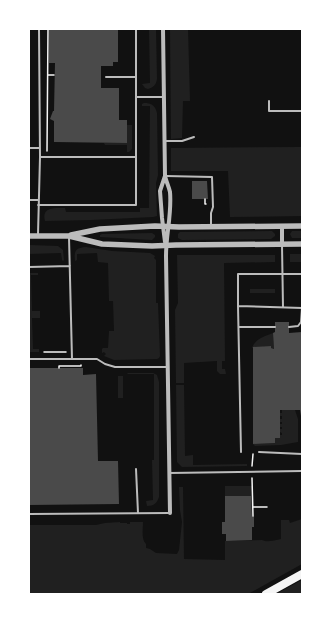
<svg xmlns="http://www.w3.org/2000/svg" width="331" height="623" font-family="Commissioner,sans-serif">
  <style>
    .green { fill: #202020 }
    .building { fill: #4a4a4a }
    .lines { fill: none; stroke-linecap: round; stroke-linejoin: round }
    .path { stroke: #f5f5f5; stroke-width: 1.5 }
    .service { stroke: #bcbcbc; stroke-width: 2 }
    .minor { stroke: #bcbcbc; stroke-width: 4 }
    .tertiary { stroke: #bcbcbc; stroke-width: 5.5 }
    .motorway { stroke: #f5f5f5; stroke-width: 8 }
  </style>
  <rect width="100%" height="100%" fill="#111"/>
  <!-- green -->
  <path class="green" d="M149,29H156L157,79C156,85 154,87 148,89L145,88L142,84L150,83Z
    M170,29H188L190,101H183L182,138L171,139Z
    M144,103C151,103 155,105 157,113L158,175L156,183L157,216L153,217L91,220L45,221C41,206 56,208 65,208L66,212H140V208H149L150,106H142V104Z
    M127,125H132V149L129,152H127V145H105L104,143H127Z
    M302,147V216L230,217L228,171H171V148Z
    M272,231L275,234V236L271,239L182,240L178,238V234L180,232Z
    M292,231H302V238H292L290,234Z
    M152,233L155,235V237L152,240L100,237V235L102,234Z
    M29,245L58,246L63,250L64,260L63,261L62,260L61,253L29,254Z
    M86,247L112,251L150,253L155,256L154,258L156,260V303H158L160,356L159,358L157,359L114,360L104,356L106,354L104,352L102,353V349L103,348H108L109,331H114L113,301H109L108,263L98,262L97,253L77,254V260L75,261C74,251 75,248 86,247Z
    M290,254H302V262H290Z
    M177,255H275V262L224,263L225,361H222V369H225L226,374H220L217,371V361L184,363V383H176L175,310L178,303Z
    M29,273H38V275H31L32,311H40V318H32L33,349H39V352H29Z
    M250,289H275V293H250Z
    M273,333L274,349L271,348V346L252,348C255,339 265,336 273,333Z
    M128,373H153L157,375L159,382V497C157,503 154,506 147,506L146,501L153,500L152,460H154V374H127Z
    M118,376H123V398H118Z
    M176,385H184L185,456L193,455V465L247,464V466L182,467L177,462Z
    M282,410H295L298,419V442L281,445L255,446L253,444L275,443V438H280V435H282V433L280,432V429H282V427H280V424H282V422H280V419H282V416H280V413H282Z
    M225,486H252L251,496H225Z
    M179,487H183L184,559L225,560V541L262,540C267,543 275,540 281,539V520H289L290,523L302,519V564L248,594H29V525H96L105,523L120,522V523H127V524H130V522H143C143,529 141,539 146,544V548L150,549L156,553L177,554L179,550L182,522L180,510Z
    M302,580V594H276Z"/>
  <!-- building -->
  <path class="building" d="M49,29H118V62H113V66H101V88H119V120H127V143L54,142V121L50,119L53,111H54L55,63H49Z
    M192,181H207L208,199H192Z
    M275,322H289V333L302,332V416H301L300,410H280V438H275V443L253,444V347L271,346V348L274,349L273,333L275,332Z
    M29,368H83V375L96,374L98,461H118L119,504L29,505Z
    M225,496H251L252,516H254V527H252V540L226,541V534H222V522H225Z"/>
  <g class="lines">
    <!-- path -->
    <path class="path" d="M48,75H54
      M47,151L48,29
      M205,199V204H206
      M44,352H66
      M59,368V366H81V365
      M252,466L253,454
      M252,478L253,516
      M253,507H267"/>
    <!-- service -->
    <path class="service" d="M136,29V97H163
      M106,77H136
      M269,101V111H302
      M164,141H182L194,137
      M29,148H40
      M40,157H136V97
      M166,176L212,177L213,207L211,213V225
      M29,200H38
      M38,205H136V157
      M38,234L40,157L39,29
      M69,237L72,359
      M282,245L283,307
      M29,267L70,266
      M302,274H238V306L302,308
      M238,306L241,452
      M239,327H275
      M289,327L298,326L301,322L302,308
      M29,359H97L105,364L115,367H168
      M259,452L302,454
      M136,469L138,513
      M169,473L302,471
      M29,514L170,513"/>
    <!-- minor -->
    <path class="minor" d="M163,29L165,176L160,191L162,218L165,242
      M165,176C166,181 169,187 170,192C172,213 166,234 166,256L170,513
      M282,226V244"/>
    <!-- tertiary -->
    <path class="tertiary" d="M71,235L100,229L155,226L179,227L302,226
      M29,236H69L102,244L152,246L176,245L302,244"/>
    <!-- motorway -->
    <path class="motorway" d="M266,594L302,574"/>
  </g>
  <!-- border -->
  <rect width="331" height="623" fill="none" stroke="#ffffff" stroke-width="60"/>
</svg>
